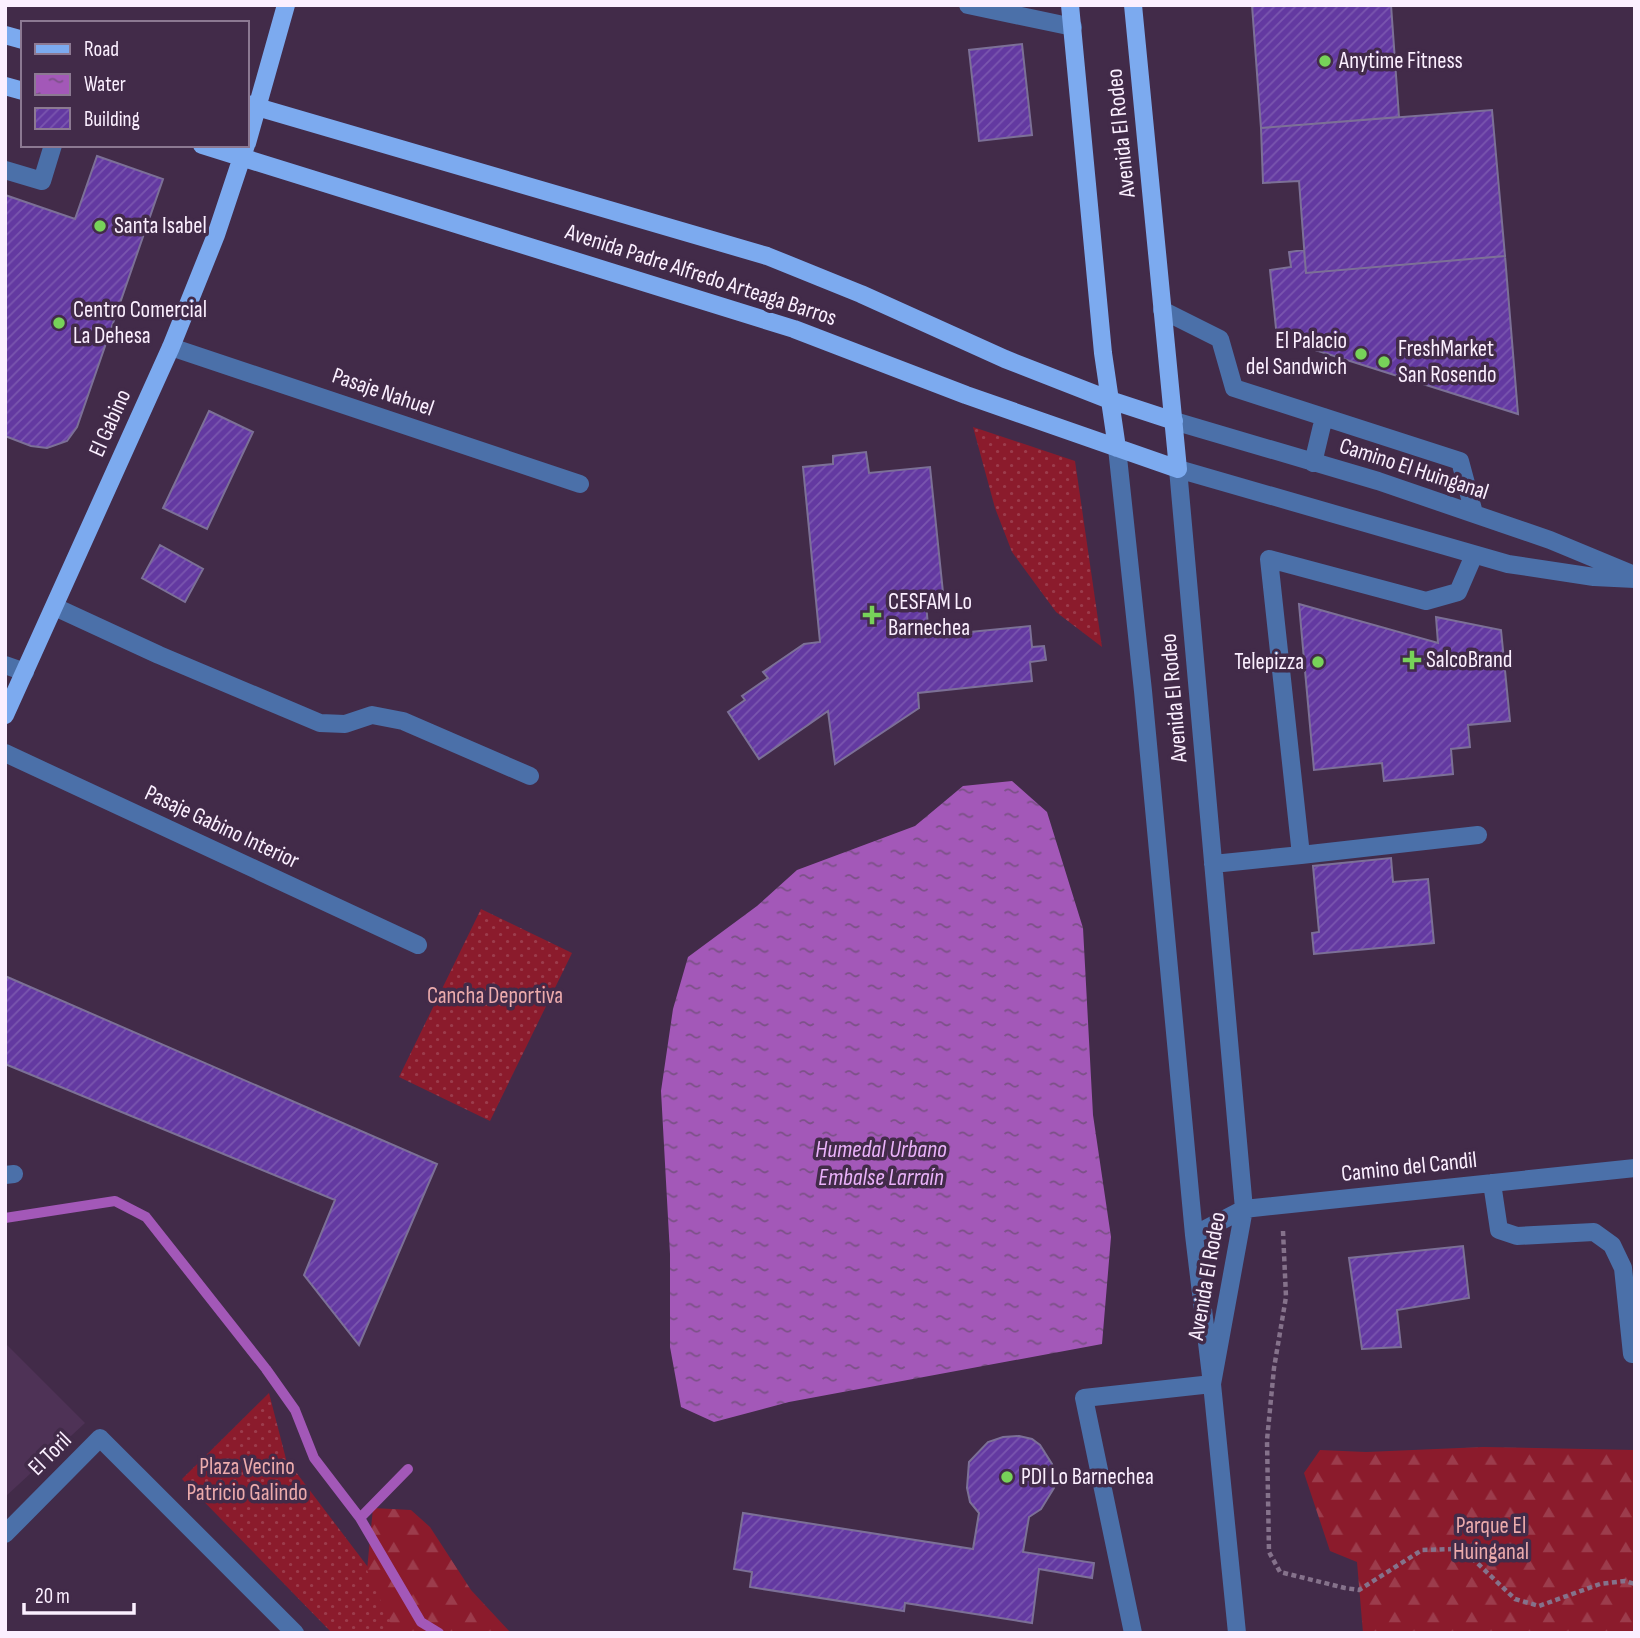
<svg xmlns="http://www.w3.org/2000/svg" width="1640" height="1638" font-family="'Sofia Sans Condensed',sans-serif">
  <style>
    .built { fill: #4e3256 }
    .grass { fill: url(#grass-dots) }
    .forest { fill: url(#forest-firs) }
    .water { fill: url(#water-ripples) }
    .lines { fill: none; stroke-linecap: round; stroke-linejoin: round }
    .stream { stroke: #a358b8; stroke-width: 10 }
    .building { fill: url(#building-hatch); stroke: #7c7097; stroke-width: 2 }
    .path { stroke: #85728b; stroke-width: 4.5; stroke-dasharray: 5 3.5; stroke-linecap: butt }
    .minor { stroke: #4b70a9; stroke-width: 18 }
    .major { stroke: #7caaef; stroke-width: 18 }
    .poi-dot { fill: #77d259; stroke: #422b49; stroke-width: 2.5 }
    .labels { text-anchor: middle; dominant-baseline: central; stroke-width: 7; stroke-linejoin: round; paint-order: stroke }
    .poi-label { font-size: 23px; fill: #fbefff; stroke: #422b49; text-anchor: start }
    .street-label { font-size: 23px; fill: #fbefff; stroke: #422b49 }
    .park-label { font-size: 23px; fill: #ecabac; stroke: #422b49 }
    .water-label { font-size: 24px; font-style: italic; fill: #eab2fa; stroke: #422b49 }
  </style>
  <defs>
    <pattern id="grass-dots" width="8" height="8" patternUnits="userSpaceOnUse" patternTransform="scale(1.75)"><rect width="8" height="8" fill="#8b1b2c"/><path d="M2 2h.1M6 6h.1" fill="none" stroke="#9c3c4c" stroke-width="1.8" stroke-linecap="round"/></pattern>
    <pattern id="forest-firs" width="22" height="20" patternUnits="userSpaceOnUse" patternTransform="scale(1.75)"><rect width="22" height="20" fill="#8b1b2c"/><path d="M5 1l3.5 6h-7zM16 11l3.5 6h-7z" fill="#9c3c4c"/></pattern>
    <pattern id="water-ripples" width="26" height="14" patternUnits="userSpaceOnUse" patternTransform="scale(1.75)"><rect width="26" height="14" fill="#a358b8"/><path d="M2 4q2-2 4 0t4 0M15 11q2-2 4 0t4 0" fill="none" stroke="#7b5187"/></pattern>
    <pattern id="building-hatch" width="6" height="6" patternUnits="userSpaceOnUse" patternTransform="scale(1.75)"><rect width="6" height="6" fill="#6339a1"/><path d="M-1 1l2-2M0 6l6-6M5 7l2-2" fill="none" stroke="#7a56af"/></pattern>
  </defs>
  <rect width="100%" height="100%" fill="#422b49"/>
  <!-- built -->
  <path class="built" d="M5,1343L85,1423L5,1497Z"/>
  <!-- grass -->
  <path class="grass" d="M973,427L1075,461L1102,647L1056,612L1012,552L995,508Z
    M481,909L572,953L490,1121L399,1077Z
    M269,1393L286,1459L418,1633H332L182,1479Z"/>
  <!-- forest -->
  <path class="forest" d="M1483,1447L1635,1450V1633H1363L1357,1562L1330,1551L1304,1473L1320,1450L1366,1452Z
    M373,1508L411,1510L430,1527L471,1590L511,1633H395L367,1570Z"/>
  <!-- water -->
  <path class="water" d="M1012,781L1047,812L1083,928L1093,1115L1111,1237L1102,1344L789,1402L714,1422L681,1407L670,1347V1254L661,1091L673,1009L688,957L757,906L797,870L915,826L963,786Z"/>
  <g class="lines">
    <!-- stream -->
    <path class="stream" d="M5,1218L115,1201L146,1217L266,1369L295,1410L314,1458L360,1518L421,1622L439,1633
      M360,1518L408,1469"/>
  </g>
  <!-- building -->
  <path class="building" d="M1252,5H1391L1399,117L1261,128Z
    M1022,44L1032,135L979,141L969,50Z
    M1492,110L1505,256L1306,273L1299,181L1263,183L1261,128Z
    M97,156L163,179L77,427L67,441L47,448L31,446L5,436V195L75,219Z
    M1304,250L1306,273L1505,256L1518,414L1277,338L1270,270L1291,267L1289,252Z
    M209,411L253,432L207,529L163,508Z
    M866,452L869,473L930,467L944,602L926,604L929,636L1030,626L1032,647L1044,646L1046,660L1030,662L1032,681L918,693L919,708L835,764L828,711L759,759L728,712L745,700L742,696L768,678L763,672L804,644L820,642L803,467L833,464V456Z
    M160,545L203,569L185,602L142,578Z
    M1299,604L1438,643L1436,617L1501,630L1510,721L1468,725L1470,747L1451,749L1453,774L1384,781L1382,763L1314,770Z
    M1391,858L1393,882L1428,879L1434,943L1314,954L1312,933L1319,932L1313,866Z
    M5,976L437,1164L359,1345L304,1275L335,1200L5,1064Z
    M1463,1246L1469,1298L1397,1310L1401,1347L1362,1349L1349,1258Z
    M1019,1436L1032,1439L1040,1445L1052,1464L1055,1476L1054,1488L1041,1509L1029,1517L1023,1552L1094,1563L1092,1578L1039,1569L1032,1623L905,1603L904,1611L750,1587L752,1572L734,1569L743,1513L973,1549L979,1513L970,1502L967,1488L969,1462L988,1442L1003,1437Z"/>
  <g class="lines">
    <!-- path -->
    <path class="path" d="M1283,1231L1286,1297L1274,1368L1267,1440L1269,1552L1280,1572L1345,1588L1359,1590L1422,1550L1452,1549L1474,1560L1515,1599L1539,1606L1600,1584L1625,1581L1635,1584"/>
    <!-- minor -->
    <path class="minor" d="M968,5L1073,27
      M5,170L42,181L53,145
      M1162,310L1220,339L1234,388L1460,461L1474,513
      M171,347L580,484
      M1174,421L1378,481L1550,540L1632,574
      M1117,448L1143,691L1194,1235L1212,1384L1237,1633
      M1313,463L1324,417
      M55,607L159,655L320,723L345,724L372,715L403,721L530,776
      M5,665L25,672
      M5,753L418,945
      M1301,855L1478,835
      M1213,864L1301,855L1269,559L1426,601L1458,592L1474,555
      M5,1175L14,1174
      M1492,1183L1499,1230L1517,1236L1594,1232L1612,1245L1623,1268L1632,1354
      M1194,1235L1244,1209L1635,1168
      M1212,1384L1244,1209L1178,469L1508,564L1594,577L1635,579
      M5,1534L100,1438L295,1633
      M1133,1633L1084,1398L1212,1384"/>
    <!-- major -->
    <path class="major" d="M1070,5L1103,353L1117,448
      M5,35L23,40
      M5,86L23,91
      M247,104L767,256L861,294L1005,359L1110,400L1174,421
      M247,143L286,5
      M202,145L794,329L966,395L1178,469L1133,5
      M5,715L171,347L216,235L246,145"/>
  </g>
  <!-- markers -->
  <g class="poi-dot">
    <circle cx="1325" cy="61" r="7"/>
    <circle cx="100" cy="226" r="7"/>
    <circle cx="59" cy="323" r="7"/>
    <circle cx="1361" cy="354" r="7"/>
    <circle cx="1384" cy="362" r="7"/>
    <path d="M868.5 604.5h7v7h7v7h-7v7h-7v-7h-7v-7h7z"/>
    <path d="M1408.5 649.5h7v7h7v7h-7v7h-7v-7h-7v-7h7z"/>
    <circle cx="1318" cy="662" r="7"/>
    <circle cx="1007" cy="1477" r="7"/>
  </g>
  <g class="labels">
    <!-- poi labels -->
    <g class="poi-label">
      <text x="1339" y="61">Anytime Fitness</text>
      <text x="114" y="226">Santa Isabel</text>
      <text x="73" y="310">Centro Comercial<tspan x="73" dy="26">La Dehesa</tspan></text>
      <text x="1347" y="341" text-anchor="end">El Palacio<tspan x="1347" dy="26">del Sandwich</tspan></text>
      <text x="1398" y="349">FreshMarket<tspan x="1398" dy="26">San Rosendo</tspan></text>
      <text x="888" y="602">CESFAM Lo<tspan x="888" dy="26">Barnechea</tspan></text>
      <text x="1426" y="660">SalcoBrand</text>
      <text x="1304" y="662" text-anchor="end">Telepizza</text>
      <text x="1021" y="1477">PDI Lo Barnechea</text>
    </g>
    <!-- street labels -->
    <g class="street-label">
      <text transform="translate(1121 133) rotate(-96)">Avenida El Rodeo</text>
      <text transform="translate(701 275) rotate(18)">Avenida Padre Alfredo Arteaga Barros</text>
      <text transform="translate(383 392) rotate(19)">Pasaje Nahuel</text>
      <text transform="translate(110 423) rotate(-66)">El Gabino</text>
      <text transform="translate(1414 469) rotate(18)">Camino El Huinganal</text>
      <text transform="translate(1174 698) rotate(-95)">Avenida El Rodeo</text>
      <text transform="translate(222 827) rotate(25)">Pasaje Gabino Interior</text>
      <text transform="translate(1409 1167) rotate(-6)">Camino del Candil</text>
      <text transform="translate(1207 1276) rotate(-80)">Avenida El Rodeo</text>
      <text transform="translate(50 1454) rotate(-45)">El Toril</text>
    </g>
    <!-- park labels -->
    <g class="park-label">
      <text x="495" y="996">Cancha Deportiva</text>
      <text x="247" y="1467">Plaza Vecino<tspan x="247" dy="26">Patricio Galindo</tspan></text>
      <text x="1491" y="1526">Parque El<tspan x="1491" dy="26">Huinganal</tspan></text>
    </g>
    <!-- water labels -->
    <g class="water-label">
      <text x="881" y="1149">Humedal Urbano<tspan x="881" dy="28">Embalse Larraín</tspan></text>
    </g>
  </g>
  <!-- border -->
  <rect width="1640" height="1638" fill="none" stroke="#fbefff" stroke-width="14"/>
  <!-- legend -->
  <rect x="21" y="21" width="228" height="126" fill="#422b49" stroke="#8c7992" stroke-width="2"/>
  <rect x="35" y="44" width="35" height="10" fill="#7caaef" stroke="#8c7992" stroke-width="2"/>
  <text x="84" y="56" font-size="21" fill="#fbefff">Road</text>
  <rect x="35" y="74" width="35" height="21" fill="url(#water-ripples)" stroke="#8c7992" stroke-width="2"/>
  <text x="84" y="91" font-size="21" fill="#fbefff">Water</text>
  <rect x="35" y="108" width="35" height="21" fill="url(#building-hatch)" stroke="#8c7992" stroke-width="2"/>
  <text x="84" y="126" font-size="21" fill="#fbefff">Building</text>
  <!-- scale -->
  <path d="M24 1603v10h110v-10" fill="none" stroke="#fbefff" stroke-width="3.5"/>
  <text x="35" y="1603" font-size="21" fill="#fbefff" stroke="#422b49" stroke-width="5" paint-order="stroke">20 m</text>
</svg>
